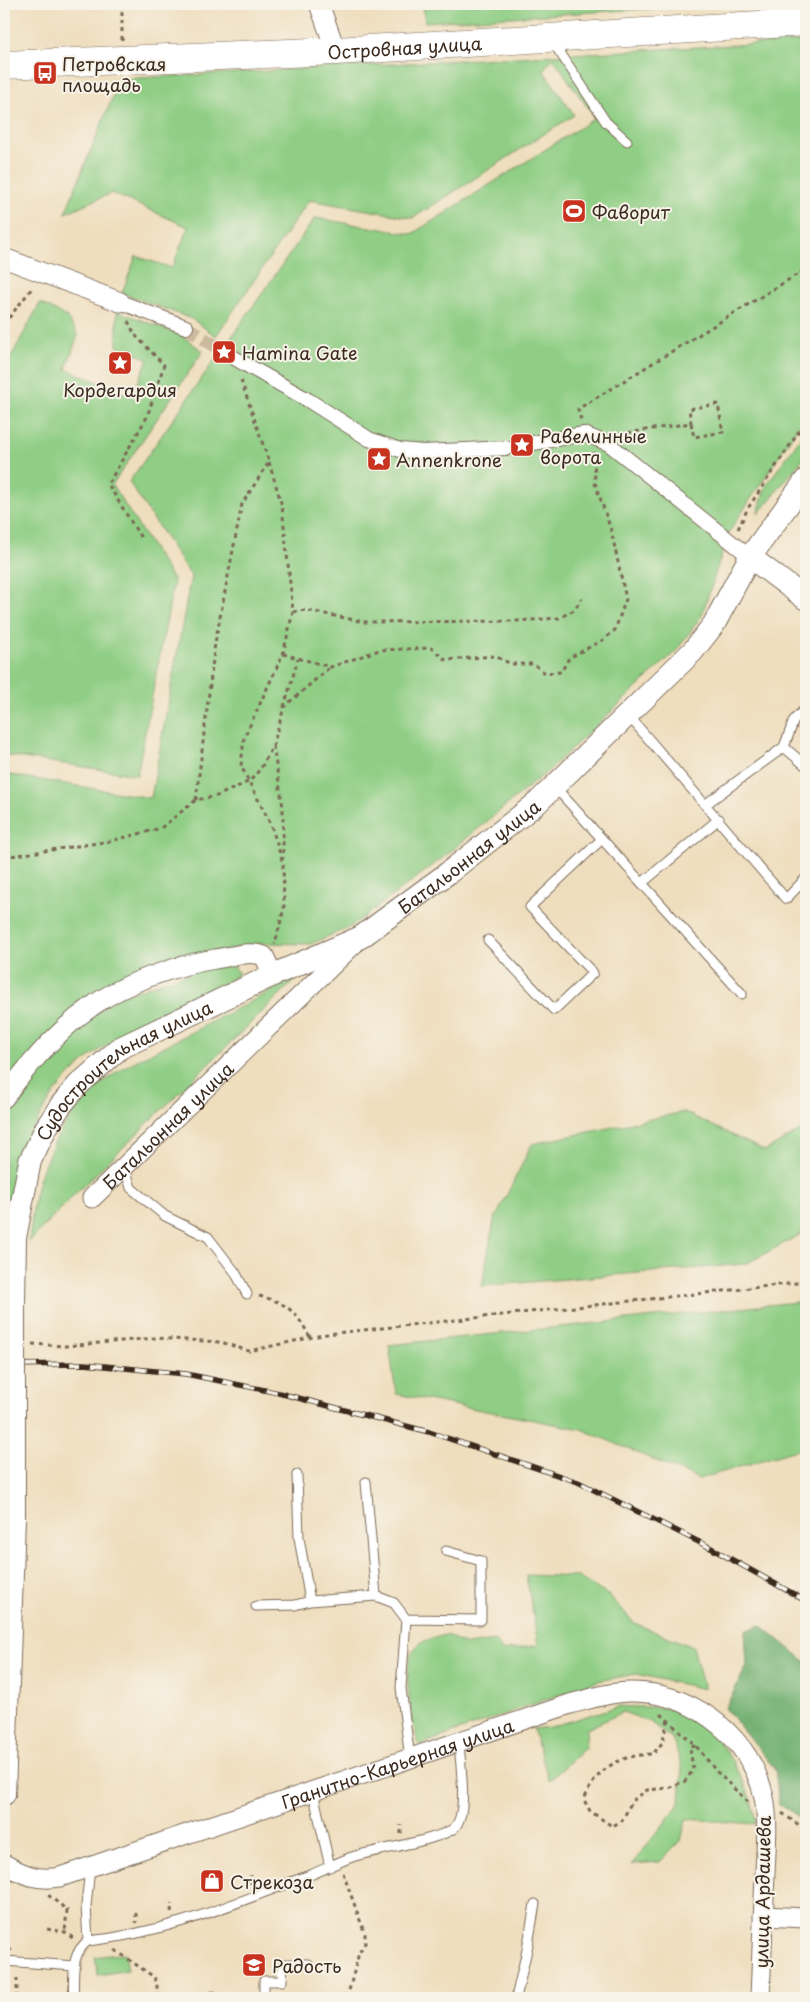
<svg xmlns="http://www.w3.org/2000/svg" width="810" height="2002" font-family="'Playpen Sans',sans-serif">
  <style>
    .green { fill: #8fce84; stroke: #657c51 }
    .forest { fill: #73b172; stroke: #576e48 }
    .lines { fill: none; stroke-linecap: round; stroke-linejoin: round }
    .pedestrian-tunnel { stroke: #cbba9e; stroke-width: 14; stroke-dasharray: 14 7; stroke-linecap: butt }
    .service-casing { stroke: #7a6956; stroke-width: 11 }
    .pedestrian-casing { stroke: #7a6956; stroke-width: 16 }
    .minor-casing { stroke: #7a6956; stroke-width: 21 }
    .tertiary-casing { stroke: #7a6956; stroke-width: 24 }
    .primary-casing { stroke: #7a6956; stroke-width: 29 }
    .path { stroke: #7a6956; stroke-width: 3; stroke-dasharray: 4 4; stroke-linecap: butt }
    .service { stroke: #fff; stroke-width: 9 }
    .pedestrian { stroke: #fff; stroke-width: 14 }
    .minor { stroke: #fff; stroke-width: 19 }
    .tertiary { stroke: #fff; stroke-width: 22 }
    .primary { stroke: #fff; stroke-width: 28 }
    .rail-casing { stroke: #3b2a1e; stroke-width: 5.5 }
    .rail { stroke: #f7f3e8; stroke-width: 4; stroke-dasharray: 11; stroke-linecap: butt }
    .tertiary-bridge-casing { stroke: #7a6956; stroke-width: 24; stroke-linecap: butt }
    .tertiary-bridge { stroke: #fff; stroke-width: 22 }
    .labels { text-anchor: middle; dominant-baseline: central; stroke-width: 4; stroke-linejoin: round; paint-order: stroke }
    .street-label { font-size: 18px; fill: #3b2a1e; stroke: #f7f3e8 }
    .poi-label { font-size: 18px; fill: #3b2a1e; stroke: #f7f3e8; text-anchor: start }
  </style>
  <rect width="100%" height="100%" fill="#f7f3e8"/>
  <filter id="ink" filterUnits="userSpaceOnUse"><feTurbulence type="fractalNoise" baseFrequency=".02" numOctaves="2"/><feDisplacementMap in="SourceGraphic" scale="10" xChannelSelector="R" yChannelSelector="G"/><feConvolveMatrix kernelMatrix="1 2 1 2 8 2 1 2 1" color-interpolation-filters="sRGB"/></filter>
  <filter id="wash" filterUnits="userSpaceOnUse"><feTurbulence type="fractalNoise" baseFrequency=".0096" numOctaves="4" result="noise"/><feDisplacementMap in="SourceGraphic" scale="20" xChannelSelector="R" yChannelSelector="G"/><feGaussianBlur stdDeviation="1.12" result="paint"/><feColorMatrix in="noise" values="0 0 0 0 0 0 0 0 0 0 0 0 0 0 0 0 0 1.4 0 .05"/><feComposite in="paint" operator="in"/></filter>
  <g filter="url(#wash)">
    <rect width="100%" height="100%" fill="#efdebe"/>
    <!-- green -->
    <path class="green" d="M423,4H731L425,22Z
      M806,41V415L729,532L702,615L677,650L549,770L444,857L352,926L311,944L261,943L198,956L138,976L4,1089V774L151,798L191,576L129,482L216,358L219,360L230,344L228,342L315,218L412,234L595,118L553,58L543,70L574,115L413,218L309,200L216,336L192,319L122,293L136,256L172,268L188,227L112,193L65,213L120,79Z
      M40,303L67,317L78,335L66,369L132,396L148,359L117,346V311L181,335L203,351L112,485L174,581L137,775L4,755V370Z
      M806,430V455L758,514L765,487Z
      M210,966H234L239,974C223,984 208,996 191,1004C165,1017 137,1028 112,1042C40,1084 14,1159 4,1237V1109L16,1090L72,1030L120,996Z
      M298,977L73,1196L29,1242C31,1227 32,1211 35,1196C47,1141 80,1093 128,1065Z
      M684,1112L765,1151L805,1128L806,1217L801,1234L746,1264L482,1286L494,1221L532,1144Z
      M806,1301V1447L699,1479L581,1429L396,1394L389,1345Z
      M526,1575L578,1577L611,1597L634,1623L693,1647L704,1689L636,1674L598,1681L419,1745C412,1724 401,1667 414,1649C422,1639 435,1638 446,1635L466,1645L496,1641L503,1651L538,1645Z
      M620,1706C640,1708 661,1705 681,1712C719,1726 752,1786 756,1824L686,1819L681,1841L660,1862L632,1864L680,1803L682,1767L673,1740L650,1722L623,1712L587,1729L585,1748L549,1781L533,1729L550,1727Z
      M125,1953L128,1970L98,1975L95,1957Z"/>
    <!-- forest -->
    <path class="forest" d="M761,1625L806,1662V1821L779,1804L775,1769L725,1708L747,1666L745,1631Z"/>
  </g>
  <g filter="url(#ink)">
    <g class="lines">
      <!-- pedestrian-tunnel -->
      <path class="pedestrian-tunnel" d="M186,327L224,352"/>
      <defs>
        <path id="service" d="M553,42L606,122L627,141
          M628,715L786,899L806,878
          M784,747L806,766
          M555,787L742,994
          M706,804L784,747L794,720L806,708
          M642,883L719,819
          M488,940L554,1010L593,973L530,907L602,839
          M125,1167L131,1188L165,1216L208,1237L235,1272L247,1294
          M297,1475L299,1538L310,1601
          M366,1482L376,1596
          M256,1606L295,1605L310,1601L376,1596L394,1603L406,1619
          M410,1759L401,1688L406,1619L481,1620V1561L446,1551
          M313,1792L330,1867
          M88,1941L86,1906L90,1868
          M4,1961L75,1966
          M213,1996V1998
          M73,1998C75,1977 69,1955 88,1941C168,1933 235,1903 310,1875C325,1869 340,1861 355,1856C376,1850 440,1840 454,1828C469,1814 460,1763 459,1743
          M264,1998V1981H282L283,1964H308
          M516,1998L527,1950L535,1904"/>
        <path id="pedestrian" d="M120,302L186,327
          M224,352L308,400L369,439L400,450L423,452L506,448
          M522,445L584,434L609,444L750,557"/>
        <g id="minor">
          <path d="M319,4L336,51"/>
          <path d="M4,258L120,302"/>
          <path d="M4,1098C28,1065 57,1031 91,1007C123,983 177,965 215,959C231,957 250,950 264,956L273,975"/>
          <path id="s1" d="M92,1198L355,943"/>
          <path id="s2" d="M4,1864C24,1875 37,1881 60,1877L570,1704C590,1699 610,1692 630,1692C688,1691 743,1731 761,1786C770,1813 766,1845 765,1873C763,1915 762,1956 760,1998"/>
          <path d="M763,1916L806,1918"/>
        </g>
        <g id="tertiary">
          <path d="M750,557L806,599"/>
          <path id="s3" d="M14,1302L15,1238L30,1161L46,1128L61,1105L78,1085L120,1048L273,975L361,937L448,873L537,803L693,651L714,624L750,557L806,480"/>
          <path d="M4,1794L14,1519V1404"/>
        </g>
        <g id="primary">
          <path id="s4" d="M4,65L336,51L806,22"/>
        </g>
      </defs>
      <!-- service casing -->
      <use href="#service" class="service-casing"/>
      <!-- pedestrian casing -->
      <use href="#pedestrian" class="pedestrian-casing"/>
      <!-- minor casing -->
      <use href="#minor" class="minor-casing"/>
      <!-- tertiary casing -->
      <use href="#tertiary" class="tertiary-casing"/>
      <!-- primary casing -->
      <use href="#primary" class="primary-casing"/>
      <!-- path -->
      <path class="path" d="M122,4V41
        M666,4L672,10
        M128,321L135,335L164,365L147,417L108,484L141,538
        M4,324L33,287
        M581,420L578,409L806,269
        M620,434L691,423L694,437L723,432L718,404L689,409L691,423
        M269,462L282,506L293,612L283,654L244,738L241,766L271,825L283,863L284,908L275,944
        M738,529L748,508L806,421
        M293,612L305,610L365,622L516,621L559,618L574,610L582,598
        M283,654L331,667L379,650L431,648L446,660L495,656L511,664H534L545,673L561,672L569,658L603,640L615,630L626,599L611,530L595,483L594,452
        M284,707L298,659
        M273,746L283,807V859
        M196,800L215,643L242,504L269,462L241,380
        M4,857L111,841L161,828L196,800L217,796L250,781L261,768L273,746L284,707L330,667
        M259,1296C288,1303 296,1312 310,1337
        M32,1344L66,1346L155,1338L221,1342L249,1351L327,1334L806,1282
        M661,1714L696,1746L717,1772L748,1802
        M668,1720L662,1743L653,1754C620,1755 596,1768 584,1800L590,1811L612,1826L622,1821L632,1801L647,1790L668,1788L685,1781L693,1770L690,1747L696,1746
        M782,1813L806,1830
        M401,1834V1825
        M343,1873L365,1934V1943L359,1953L347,1998
        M251,1884V1875
        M48,1895L67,1910L65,1932
        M171,1912L172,1903
        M136,1913V1923
        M47,1929L65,1932L74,1939
        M4,1934L11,1951
        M115,1950L154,1977L157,1983V1998
        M17,1998V1974"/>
      <!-- service -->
      <use href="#service" class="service"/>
      <!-- pedestrian -->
      <use href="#pedestrian" class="pedestrian"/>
      <!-- minor -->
      <use href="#minor" class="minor"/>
      <!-- tertiary -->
      <use href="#tertiary" class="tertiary"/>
      <!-- primary -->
      <use href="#primary" class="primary"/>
      <defs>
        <path id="rail" d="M4,1365L84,1364L186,1374L279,1393L429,1432L578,1482L711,1548L806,1601"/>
      </defs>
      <!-- rail casing -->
      <use href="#rail" class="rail-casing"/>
      <!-- rail -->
      <use href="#rail" class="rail"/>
      <defs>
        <path id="tertiary-bridge" d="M14,1302V1404"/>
      </defs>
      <!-- tertiary-bridge casing -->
      <use href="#tertiary-bridge" class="tertiary-bridge-casing"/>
      <!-- tertiary-bridge -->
      <use href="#tertiary-bridge" class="tertiary-bridge"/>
    </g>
  </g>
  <!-- icons -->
  <defs>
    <symbol id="bus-square" viewBox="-11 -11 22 22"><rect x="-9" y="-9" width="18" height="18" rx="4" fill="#c8321e" stroke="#f7f3e8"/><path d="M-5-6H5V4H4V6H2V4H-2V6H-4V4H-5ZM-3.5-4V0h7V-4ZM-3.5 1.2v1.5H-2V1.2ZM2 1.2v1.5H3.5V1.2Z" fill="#fff"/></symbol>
    <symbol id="stadium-square" viewBox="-11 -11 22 22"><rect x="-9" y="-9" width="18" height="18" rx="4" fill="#c8321e" stroke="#f7f3e8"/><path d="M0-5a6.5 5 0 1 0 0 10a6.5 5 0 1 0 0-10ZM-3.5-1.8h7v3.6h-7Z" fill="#fff"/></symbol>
    <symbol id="sight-square" viewBox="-11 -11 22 22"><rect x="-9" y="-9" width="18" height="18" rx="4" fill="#c8321e" stroke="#f7f3e8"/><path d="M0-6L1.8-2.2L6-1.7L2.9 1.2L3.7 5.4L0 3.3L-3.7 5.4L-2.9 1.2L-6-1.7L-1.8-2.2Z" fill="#fff"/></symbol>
    <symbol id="shop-square" viewBox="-11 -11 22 22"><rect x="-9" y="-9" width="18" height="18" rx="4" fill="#c8321e" stroke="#f7f3e8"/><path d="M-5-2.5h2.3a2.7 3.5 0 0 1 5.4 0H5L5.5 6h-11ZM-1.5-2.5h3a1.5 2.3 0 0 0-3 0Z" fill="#fff"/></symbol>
    <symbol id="school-square" viewBox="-11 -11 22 22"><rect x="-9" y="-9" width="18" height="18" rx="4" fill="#c8321e" stroke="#f7f3e8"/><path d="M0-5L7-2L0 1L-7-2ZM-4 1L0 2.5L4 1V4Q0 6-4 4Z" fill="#fff"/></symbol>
  </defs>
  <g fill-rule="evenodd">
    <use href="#bus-square" x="31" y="59" width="28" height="28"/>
    <use href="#stadium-square" x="560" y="197" width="28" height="28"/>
    <use href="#sight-square" x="210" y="338" width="28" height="28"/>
    <use href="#sight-square" x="106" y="349" width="28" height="28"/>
    <use href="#sight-square" x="508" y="431" width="28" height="28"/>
    <use href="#sight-square" x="365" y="445" width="28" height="28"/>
    <use href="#shop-square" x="198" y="1867" width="28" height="28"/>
    <use href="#school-square" x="240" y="1951" width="28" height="28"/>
  </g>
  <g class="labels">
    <!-- street labels -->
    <g class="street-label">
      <text stroke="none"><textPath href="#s4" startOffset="401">Островная улица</textPath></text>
      <text stroke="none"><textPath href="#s3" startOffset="689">Батальонная улица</textPath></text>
      <text stroke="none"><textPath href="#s3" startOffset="278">Судостроительная улица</textPath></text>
      <text stroke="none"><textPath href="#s1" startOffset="105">Батальонная улица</textPath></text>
      <text stroke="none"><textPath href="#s2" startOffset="415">Гранитно-Карьерная улица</textPath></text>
      <text transform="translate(762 1892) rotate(-89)">улица Ардашева</text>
    </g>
    <!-- poi labels -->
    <g class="poi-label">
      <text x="62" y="63">Петровская<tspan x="62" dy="21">площадь</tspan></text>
      <text x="592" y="211">Фаворит</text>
      <text x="242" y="352">Hamina Gate</text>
      <text x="120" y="389" text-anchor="middle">Кордегардия</text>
      <text x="540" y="435">Равелинные<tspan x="540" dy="21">ворота</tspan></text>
      <text x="396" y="459">Annenkrone</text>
      <text x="230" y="1881">Стрекоза</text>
      <text x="272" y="1965">Радость</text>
    </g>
  </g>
  <!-- margin -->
  <rect width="810" height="2002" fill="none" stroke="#f7f3e8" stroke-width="20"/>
</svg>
